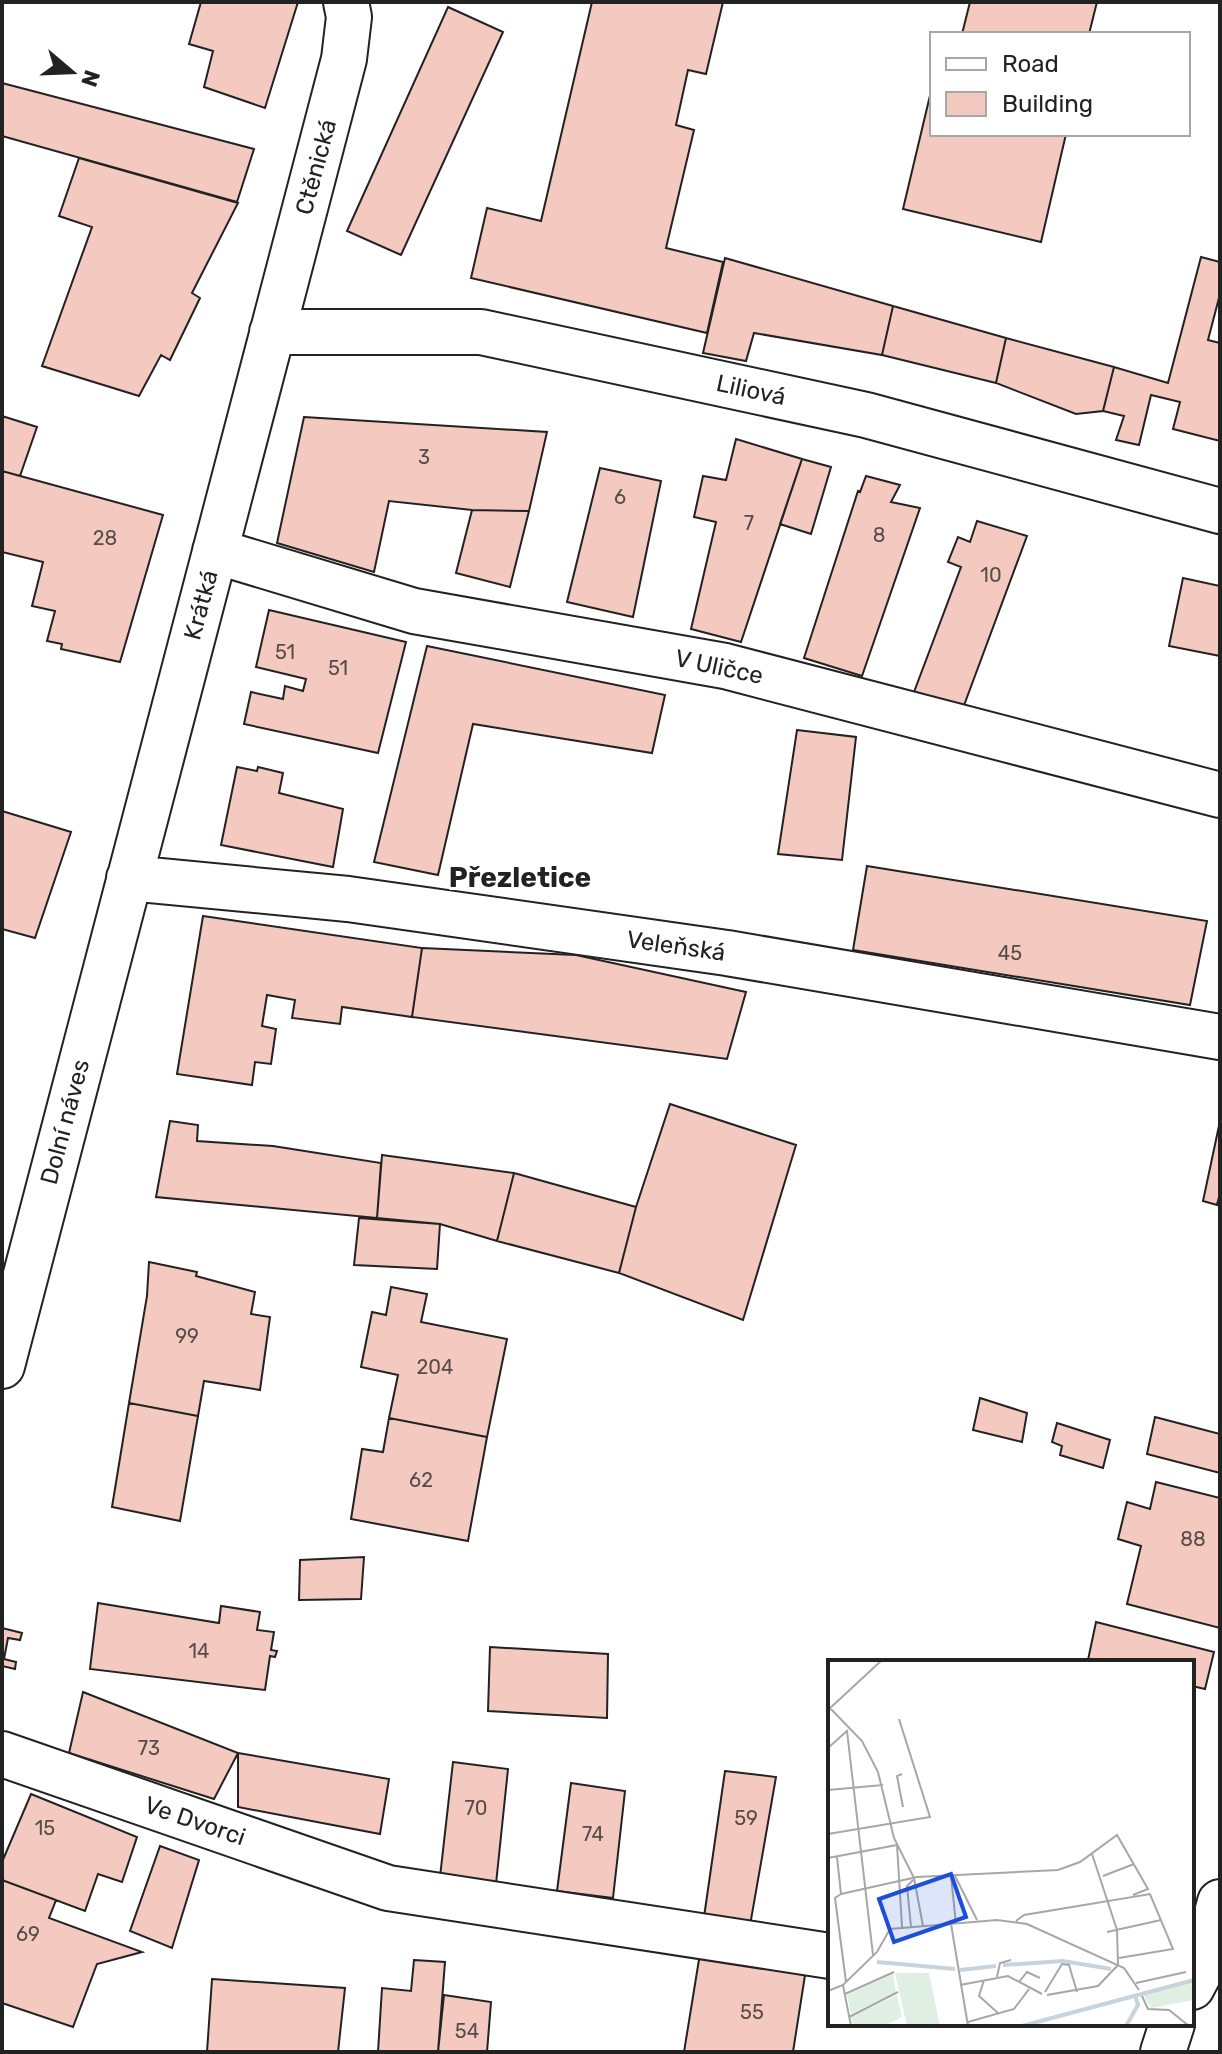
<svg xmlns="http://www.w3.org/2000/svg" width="1222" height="2054" font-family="Rubik,sans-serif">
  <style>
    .building { fill: #f3c9c0; stroke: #222; stroke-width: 2 }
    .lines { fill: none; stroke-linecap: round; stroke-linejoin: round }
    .minor-casing { stroke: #222; stroke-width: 48 }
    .minor { stroke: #fff; stroke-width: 44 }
    .labels { text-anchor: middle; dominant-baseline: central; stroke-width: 6; stroke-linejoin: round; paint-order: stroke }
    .number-label { font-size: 20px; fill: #564c4a }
    .street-label { font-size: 24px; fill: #222; stroke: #fff }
    .quarter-label { font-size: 28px; font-weight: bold; fill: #222; stroke: #fff }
    .inset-river { fill: none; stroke: #c7d3dd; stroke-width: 4 }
    .inset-road { fill: none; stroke: #a7a7a7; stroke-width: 2 }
    .view { fill: #1d4ed8; fill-opacity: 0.15; stroke: #1d4ed8; stroke-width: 4 }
    .inset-edge { fill: none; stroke: #222; stroke-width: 4 }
  </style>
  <rect width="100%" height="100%" fill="#fff"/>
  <!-- building -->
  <path class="building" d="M201,2H298L265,108L204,87L213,51L189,44Z
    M592,2H723L706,74L688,70L676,125L694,130L666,248L723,262L707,333L471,278L487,208L541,221Z
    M970,2H1097L1089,34H962Z
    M448,7L503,32L401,255L347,231Z
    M2,83L254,149L237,202L2,136Z
    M932,87V134H1066L1041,242L903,209Z
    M79,158L238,203L192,293L200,298L170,360L161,355L139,396L42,366L92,227L59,216Z
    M1201,257L1220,262V294L1208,340L1220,343V441L1173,429L1180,402L1151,395L1139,445L1116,440L1124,416L1103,411L1114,367L1168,383Z
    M725,258L893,306L882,355L754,333L746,361L703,353Z
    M893,306L1006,338L996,383L882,355Z
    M1006,338L1114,367L1103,411L1076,414L996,383Z
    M2,416L37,427L20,476L2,471Z
    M304,417L547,432L529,511L472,510L389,501L374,572L277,543Z
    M736,439L802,459L741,642L691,629L716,522L694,517L703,476L726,480Z
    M802,459L831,467L811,534L780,524Z
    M600,468L661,481L633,617L567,602Z
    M2,471L163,515L120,662L61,649L62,644L47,641L55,611L32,606L43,562L2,552Z
    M866,476L900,485L891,502L920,508L862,676L804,658L858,491L860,492Z
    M472,510L529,511L510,587L456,573Z
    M977,521L1027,536L963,708L914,692L961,567L948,562L958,537L970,542Z
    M1183,578L1220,586V656L1169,646Z
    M269,610L406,642L378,753L244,724L251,692L283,699L285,686L303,691L306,679L256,667Z
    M427,646L665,695L652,753L473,724L438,875L374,862Z
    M797,730L856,737L842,860L778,854Z
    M237,767L257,771L258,767L283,773L279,793L343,809L333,867L221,845Z
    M2,811L71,832L35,938L2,929Z
    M867,866L1207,921L1190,1005L853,950Z
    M203,916L422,948L412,1017L342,1007L340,1024L292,1018L295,1000L267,995L262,1026L276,1029L271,1064L255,1062L252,1085L177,1074Z
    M422,948L576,955L746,992L727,1059L412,1017Z
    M670,1104L796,1145L743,1320L619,1273L636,1207Z
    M170,1121L198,1125L197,1141L273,1146L381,1163L377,1218L156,1197Z
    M1220,1121V1193L1217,1205L1203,1201Z
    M382,1155L514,1173L497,1241L440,1224L377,1218Z
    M514,1173L636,1207L619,1273L497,1241Z
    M359,1218L440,1224L437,1269L354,1265Z
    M149,1262L197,1272L196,1276L255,1292L251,1314L270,1317L260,1390L204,1381L198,1416L129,1403L147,1296Z
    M391,1287L427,1294L421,1322L507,1339L487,1437L389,1418L398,1375L361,1367L372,1312L386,1315Z
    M980,1398L1027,1413L1022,1442L973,1430Z
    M129,1403L198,1416L180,1521L112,1507Z
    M1155,1417L1220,1434V1473L1147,1454Z
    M389,1418L487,1437L468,1541L351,1519L362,1449L383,1452Z
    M1057,1423L1110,1440L1103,1468L1060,1455L1062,1446L1052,1442Z
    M1156,1482L1220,1498V1628L1127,1604L1141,1546L1118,1539L1127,1502L1150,1509Z
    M364,1557L361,1599L299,1600L300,1560Z
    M98,1603L219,1623L221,1606L260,1612L257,1630L274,1632L271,1650L277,1651L275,1657L270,1656L265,1690L90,1669Z
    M1096,1622L1214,1652L1205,1689L1192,1686V1662H1097L1088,1660Z
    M2,1628L22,1633L20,1640L8,1638L4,1659L16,1662L15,1669L2,1666Z
    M490,1647L608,1654L607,1718L488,1711Z
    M83,1692L238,1753L214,1799L69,1753Z
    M238,1753L389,1779L380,1834L238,1807Z
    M453,1762L508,1769L496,1884L440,1877Z
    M725,1771L776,1777L748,1937L702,1931Z
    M571,1783L625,1791L613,1898L557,1891Z
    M31,1794L137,1837L122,1882L98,1874L85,1911L2,1880V1862Z
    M160,1846L199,1860L172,1948L130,1931Z
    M2,1880L56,1900L49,1918L142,1952L97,1964L73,2027L2,2003Z
    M702,1941L808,1956L793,2052H684Z
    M414,1960L445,1962L438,2052H378L382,1988L411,1991Z
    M212,1979L345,1988L338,2052H207Z
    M444,1995L491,2002L487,2052H438Z"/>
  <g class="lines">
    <defs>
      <path id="minor" d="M272,332H481L866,415L1220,511
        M215,551L414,611L725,666L1220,795
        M129,878L348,899L727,953L1220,1037
        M2,1366L344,59L349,17L346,2
        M2,1754L388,1888L830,1956
        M1192,1987L1202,1968L1220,1902
        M1163,2052L1172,2024"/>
    </defs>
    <!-- minor casing -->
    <use href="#minor" class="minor-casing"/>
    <!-- minor -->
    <use href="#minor" class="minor"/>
  </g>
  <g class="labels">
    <!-- number labels -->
    <g class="number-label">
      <text x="424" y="457">3</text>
      <text x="620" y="497">6</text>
      <text x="749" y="523">7</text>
      <text x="879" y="535">8</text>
      <text x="105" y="538">28</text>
      <text x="991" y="575">10</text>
      <text x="285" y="652">51</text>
      <text x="338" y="668">51</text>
      <text x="1010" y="953">45</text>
      <text x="187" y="1336">99</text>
      <text x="435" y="1367">204</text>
      <text x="421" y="1480">62</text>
      <text x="1193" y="1539">88</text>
      <text x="199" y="1651">14</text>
      <text x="149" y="1748">73</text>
      <text x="476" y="1808">70</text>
      <text x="746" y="1818">59</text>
      <text x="45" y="1828">15</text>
      <text x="593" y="1834">74</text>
      <text x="28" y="1934">69</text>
      <text x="752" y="2012">55</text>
      <text x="467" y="2031">54</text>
    </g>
    <!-- street labels -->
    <g class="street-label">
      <text transform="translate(316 167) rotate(-75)">Ctěnická</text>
      <text transform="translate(751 390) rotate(12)">Liliová</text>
      <text transform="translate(201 605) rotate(-75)">Krátká</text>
      <text transform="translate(719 667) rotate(12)">V Uličce</text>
      <text transform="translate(676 946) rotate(8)">Veleňská</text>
      <text transform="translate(65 1122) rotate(-75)">Dolní náves</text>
      <text transform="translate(195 1821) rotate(19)">Ve Dvorci</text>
    </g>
    <!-- quarter labels -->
    <g class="quarter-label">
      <text x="520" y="877">Přezletice</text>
    </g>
  </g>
  <!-- overview -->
  <g transform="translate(828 1660)">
    <rect width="366" height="366" fill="#fff"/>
    <path d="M67,313H101L112,366H79ZM65,314L68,332L23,354L19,335ZM366,319V340L361,341L323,348L315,334ZM69,335L74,357L56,366H25L23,357Z" fill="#e0efe3"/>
    <path class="inset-river" d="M49,302L127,309M175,305L235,301L283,309M132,310L168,306M194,366L366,320M298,366L310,345L307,335"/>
    <path class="inset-road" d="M0,46L34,81L50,112L66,178L86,218L95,266M0,50L54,0M19,71L45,295M0,88L20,70M74,114L69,116L75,147M0,130L55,125M0,174L102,157L71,59M9,197L13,234M0,198L69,185L74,267M123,216L128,264M127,216L149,260M275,216L306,204M13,234L89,217L230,210L252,202L289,175L320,229L305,235M13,234L7,238L18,322M188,261L196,255L322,234L345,289L291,298M123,264L140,366M83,267L79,226L85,220M279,272L333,260M169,317L172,303L183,300M156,320L151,336L171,354M191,322L199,312L212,318M308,323L358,312M15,325L23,366M132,325L180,316L214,334M0,331L15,325L49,292L62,269L169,260L199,264L296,308L311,330M217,332L234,304L241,305L249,332M17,334L66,312M219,335L270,326L290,305L289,270L264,194M314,336L320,349L341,350L361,366M21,357L70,332M140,362L186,349L201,329"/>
    <path class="view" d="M123,214L138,257L66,282L51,239Z"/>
    <rect width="366" height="366" class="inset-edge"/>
  </g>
  <!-- border -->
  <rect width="1222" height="2054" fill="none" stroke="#222222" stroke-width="8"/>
  <!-- legend -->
  <rect x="930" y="32" width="260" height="104" fill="#ffffff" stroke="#a7a7a7" stroke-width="2"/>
  <rect x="946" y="58" width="40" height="12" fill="#ffffff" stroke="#a7a7a7" stroke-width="2"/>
  <text x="1002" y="72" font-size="24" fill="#222222">Road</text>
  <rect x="946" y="92" width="40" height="24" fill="#f3c9c0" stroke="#a7a7a7" stroke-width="2"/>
  <text x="1002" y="112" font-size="24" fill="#222222">Building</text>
  <!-- north arrow -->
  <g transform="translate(72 72) rotate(109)" stroke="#ffffff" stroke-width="6" paint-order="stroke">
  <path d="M0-6L14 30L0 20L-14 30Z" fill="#222222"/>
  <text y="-12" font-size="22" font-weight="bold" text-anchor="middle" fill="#222222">N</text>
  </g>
</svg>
